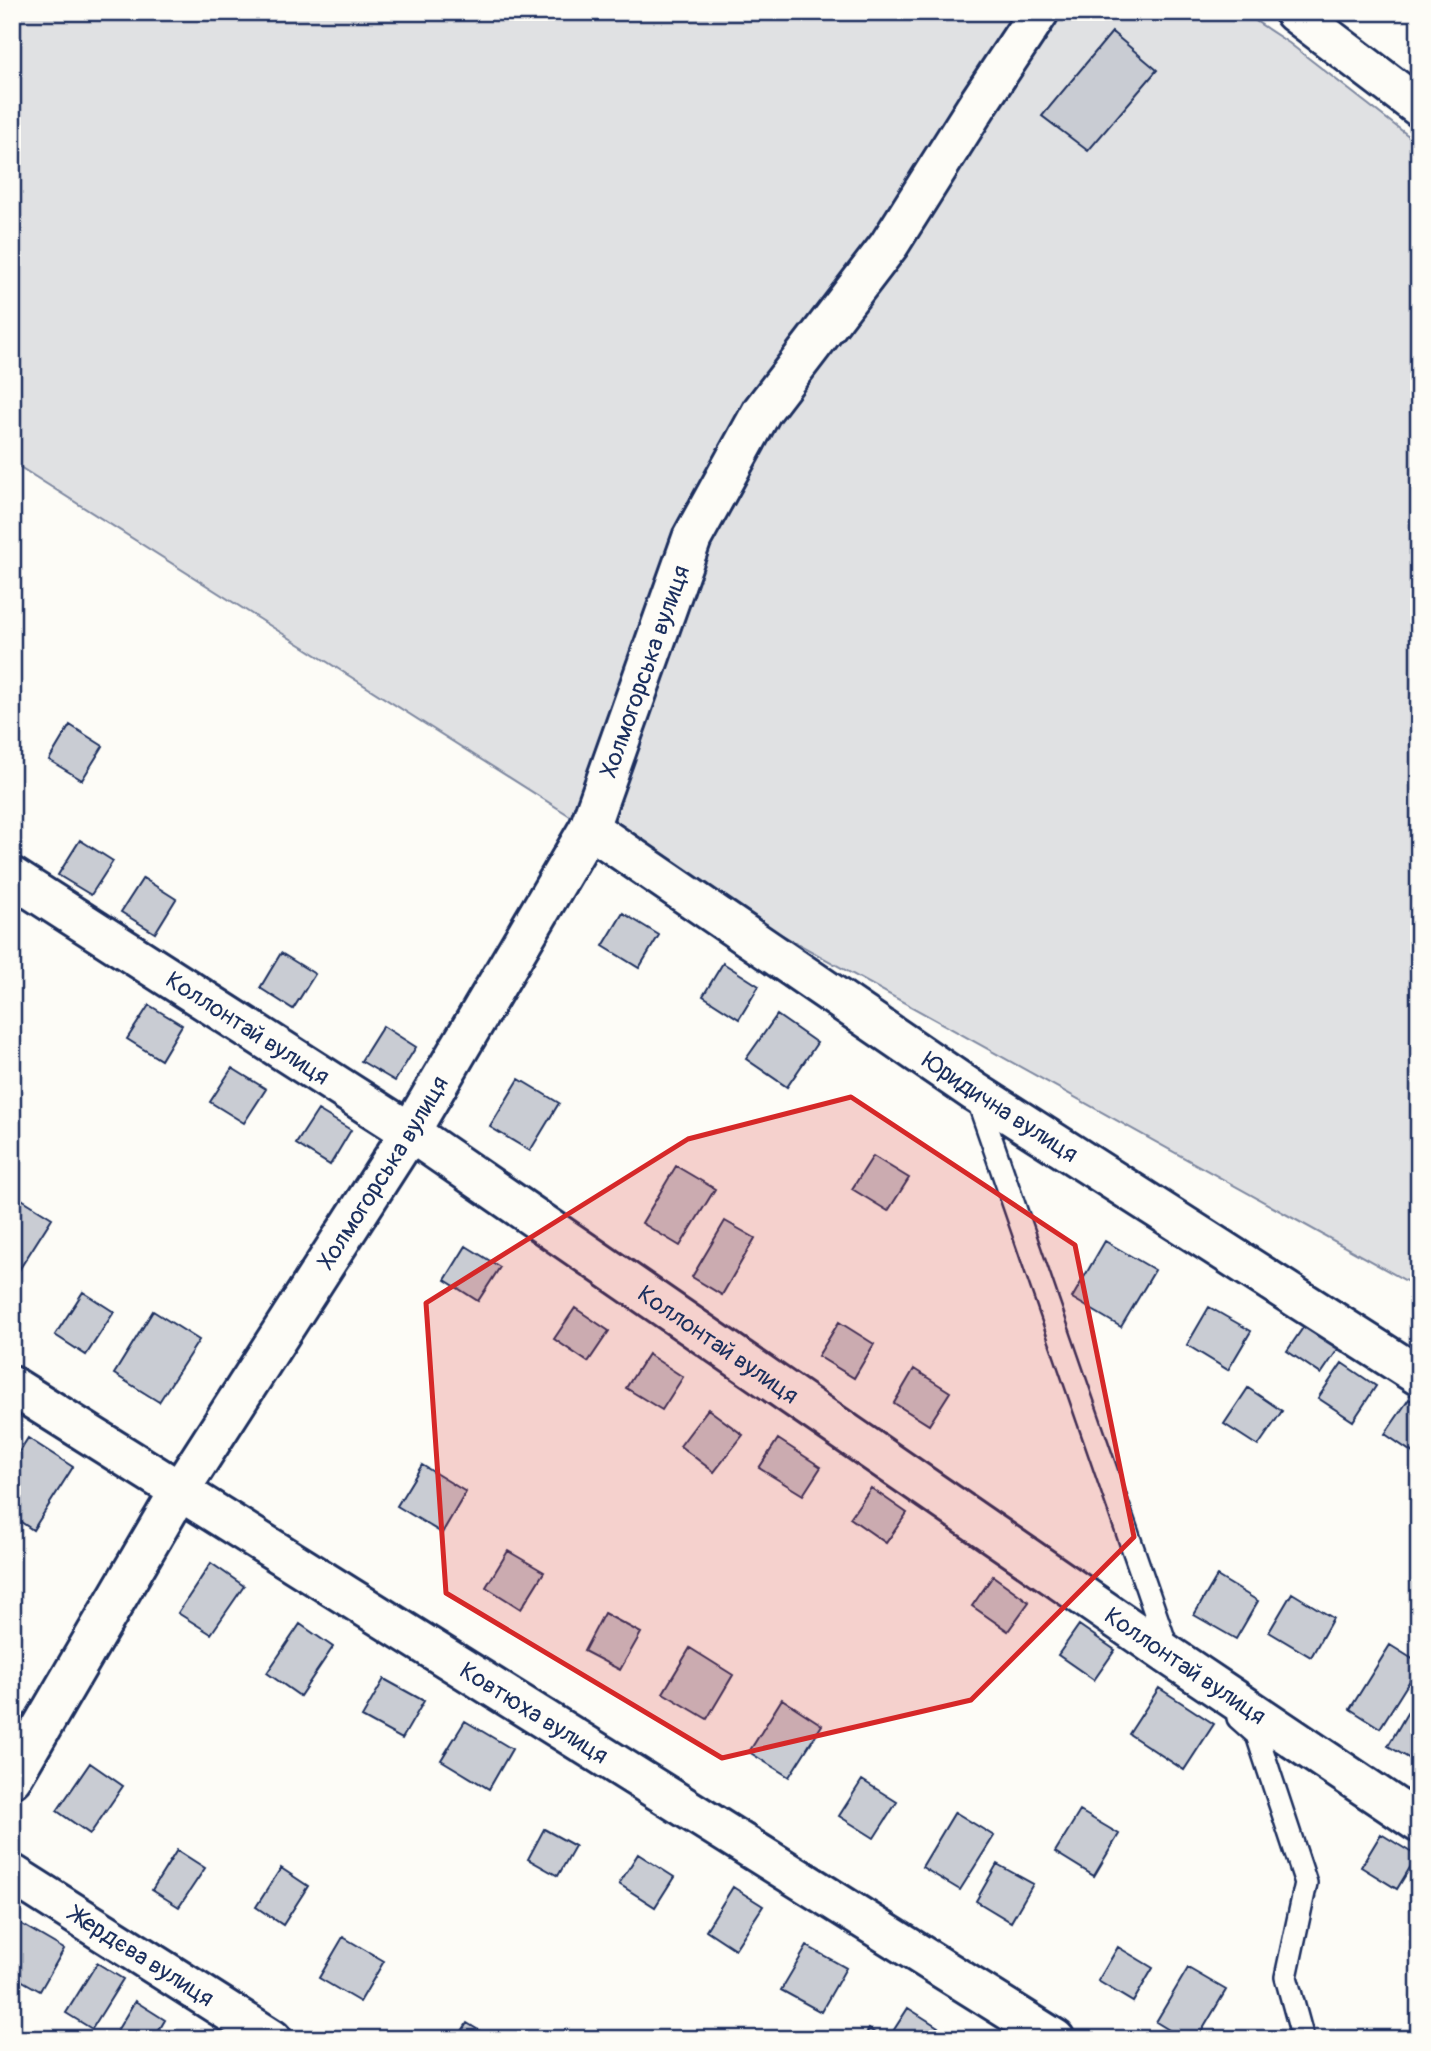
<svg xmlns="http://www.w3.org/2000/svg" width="1431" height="2051" font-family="Pangolin,sans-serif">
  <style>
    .green { fill: #e0e1e3; stroke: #7e88a0; stroke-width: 2 }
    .building { fill: #c9ccd3; stroke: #1b2f5e; stroke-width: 2 }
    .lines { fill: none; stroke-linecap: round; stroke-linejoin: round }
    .lane-casing { stroke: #1b2f5e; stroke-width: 26 }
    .street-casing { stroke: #1b2f5e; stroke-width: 44 }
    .secondary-casing { stroke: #1b2f5e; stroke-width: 44 }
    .lane { stroke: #fdfcf7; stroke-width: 21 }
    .street { stroke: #fdfcf7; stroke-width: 38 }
    .secondary { stroke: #fdfcf7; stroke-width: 38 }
    .marked { fill: #d62828; fill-opacity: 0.2; stroke: #d62828; stroke-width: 5; stroke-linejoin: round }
    .labels { text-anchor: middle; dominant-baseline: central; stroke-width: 5; stroke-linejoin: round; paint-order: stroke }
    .street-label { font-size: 24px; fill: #1b2f5e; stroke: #fdfcf7 }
  </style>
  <rect width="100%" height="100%" fill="#fdfcf7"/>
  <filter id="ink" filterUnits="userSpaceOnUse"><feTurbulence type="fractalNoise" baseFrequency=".0143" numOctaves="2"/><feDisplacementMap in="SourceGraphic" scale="14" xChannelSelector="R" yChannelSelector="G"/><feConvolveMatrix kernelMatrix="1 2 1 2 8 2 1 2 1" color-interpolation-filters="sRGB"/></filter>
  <g filter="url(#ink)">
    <!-- green -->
    <path class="green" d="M12,12H1242L1289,43L1419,144V1288L589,828L12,462Z"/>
    <!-- building -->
    <path class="building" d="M1112,32L1157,70L1088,151L1042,116Z
      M70,725L103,746L82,780L49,760Z
      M80,840L113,861L91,895L58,875Z
      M143,878L176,899L155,933L121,912Z
      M623,913L659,935L639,968L603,946Z
      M281,953L315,974L293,1009L260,988Z
      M723,963L759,986L739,1019L703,996Z
      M149,1005L182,1025L161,1060L127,1039Z
      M777,1015L817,1043L787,1087L746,1059Z
      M383,1026L416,1047L395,1081L361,1061Z
      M232,1068L266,1089L244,1123L210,1102Z
      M519,1079L559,1103L530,1151L490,1127Z
      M318,1110L351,1130L330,1165L296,1144Z
      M873,1156L909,1178L888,1211L852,1189Z
      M676,1166L715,1189L680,1246L642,1223Z
      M12,1193L52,1218L12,1281Z
      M725,1221L755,1238L722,1295L692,1277Z
      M1105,1241L1155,1270L1121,1327L1072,1298Z
      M466,1246L500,1267L478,1301L445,1280Z
      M83,1292L114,1312L86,1355L55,1335Z
      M1209,1307L1251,1331L1228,1370L1187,1345Z
      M575,1308L609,1331L588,1362L554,1339Z
      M153,1311L199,1340L159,1402L114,1374Z
      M1311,1316L1345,1339L1321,1374L1287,1351Z
      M839,1322L874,1344L854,1378L818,1356Z
      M648,1354L683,1377L662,1410L626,1388Z
      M1342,1363L1376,1386L1353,1421L1318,1398Z
      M914,1369L950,1392L929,1425L894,1403Z
      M1248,1388L1282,1411L1258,1446L1224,1424Z
      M1409,1399L1419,1405V1457L1385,1434Z
      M708,1409L743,1435L714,1472L680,1446Z
      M28,1438L73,1467L33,1530L12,1516V1463Z
      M778,1439L821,1467L803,1495L759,1468Z
      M422,1465L466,1492L442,1533L397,1506Z
      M871,1488L907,1513L886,1543L850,1518Z
      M508,1551L544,1572L521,1609L486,1587Z
      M211,1563L244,1586L211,1634L178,1613Z
      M993,1576L1029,1602L1008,1631L972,1606Z
      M1217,1576L1258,1601L1236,1639L1194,1615Z
      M1292,1593L1333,1618L1311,1657L1269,1632Z
      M604,1613L641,1633L620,1670L584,1651Z
      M300,1624L333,1647L300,1696L267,1673Z
      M1079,1625L1115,1650L1094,1680L1058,1655Z
      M1390,1645L1419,1663V1666L1380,1728L1350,1709Z
      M690,1648L733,1675L707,1719L663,1693Z
      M384,1679L424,1701L402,1739L362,1717Z
      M1159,1688L1214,1724L1184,1770L1129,1734Z
      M782,1699L822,1725L789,1777L749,1752Z
      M1409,1710L1419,1716V1764L1388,1746Z
      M465,1721L512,1749L489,1789L441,1760Z
      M90,1763L123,1786L90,1834L57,1811Z
      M862,1780L897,1802L874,1838L839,1816Z
      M1080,1811L1119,1834L1094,1876L1055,1852Z
      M955,1812L994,1836L960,1890L922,1867Z
      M544,1829L575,1846L558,1876L528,1859Z
      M1381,1834L1417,1856L1397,1889L1361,1867Z
      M177,1850L205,1868L179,1907L152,1890Z
      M638,1854L674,1877L655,1907L619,1884Z
      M997,1864L1033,1884L1011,1922L976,1901Z
      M281,1868L308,1886L283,1925L256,1907Z
      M733,1887L763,1906L735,1949L706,1930Z
      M16,1921L64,1949L40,1991L12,1975V1927Z
      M343,1937L384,1961L360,2002L319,1978Z
      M807,1946L846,1968L821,2012L781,1990Z
      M1118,1947L1153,1968L1133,2002L1098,1981Z
      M97,1963L123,1979L92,2029L66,2013Z
      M1188,1968L1226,1990L1197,2039H1184L1156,2022Z
      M135,2001L165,2020L154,2039H112Z
      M908,2008L938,2027L930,2039H888Z
      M467,2023L493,2039H457Z
      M869,2029L884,2039H863Z"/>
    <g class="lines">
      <defs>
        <path id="lane" d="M976,1095L1169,1653
          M1238,1718L1257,1735L1306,1883L1286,1977L1303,2039"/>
        <g id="street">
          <path id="s1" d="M589,828L975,1092L1419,1376"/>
          <path id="s2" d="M12,877L410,1132L1170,1656L1419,1823"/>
          <path id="s3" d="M12,1386L1055,2039"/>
          <path id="s4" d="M12,1778L180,1490L410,1132L589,828L692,538L762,411L889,245L978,104L1039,12"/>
          <path id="s5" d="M12,1874L272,2039"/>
        </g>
        <path id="secondary" d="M1294,12L1419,107"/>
      </defs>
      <!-- lane casing -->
      <use href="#lane" class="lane-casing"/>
      <!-- street casing -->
      <use href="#street" class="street-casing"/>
      <!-- secondary casing -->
      <use href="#secondary" class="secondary-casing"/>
      <!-- lane -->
      <use href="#lane" class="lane"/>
      <!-- street -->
      <use href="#street" class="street"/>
      <!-- secondary -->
      <use href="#secondary" class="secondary"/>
    </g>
  </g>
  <!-- marked area -->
  <path class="marked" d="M851,1097L1075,1245L1134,1537L971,1700L722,1758L446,1593L426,1303L688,1139Z"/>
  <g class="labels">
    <!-- street labels -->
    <g class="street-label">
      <text stroke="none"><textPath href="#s4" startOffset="1278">Холмогорська вулиця</textPath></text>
      <text stroke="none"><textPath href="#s2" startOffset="280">Коллонтай вулиця</textPath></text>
      <text stroke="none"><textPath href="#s1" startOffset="497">Юридична вулиця</textPath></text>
      <text stroke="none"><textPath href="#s4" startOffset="710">Холмогорська вулиця</textPath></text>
      <text stroke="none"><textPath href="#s2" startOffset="847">Коллонтай вулиця</textPath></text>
      <text stroke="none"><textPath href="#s2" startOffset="1414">Коллонтай вулиця</textPath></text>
      <text stroke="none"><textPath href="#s3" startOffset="616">Ковтюха вулиця</textPath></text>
      <text stroke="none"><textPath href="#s5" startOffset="154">Жердєва вулиця</textPath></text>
    </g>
  </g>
  <!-- margin -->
  <rect width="1431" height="2051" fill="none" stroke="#fdfcf7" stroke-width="42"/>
  <rect x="21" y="21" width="1389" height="2009" fill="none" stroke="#1b2f5e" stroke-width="2.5" filter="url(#ink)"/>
</svg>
